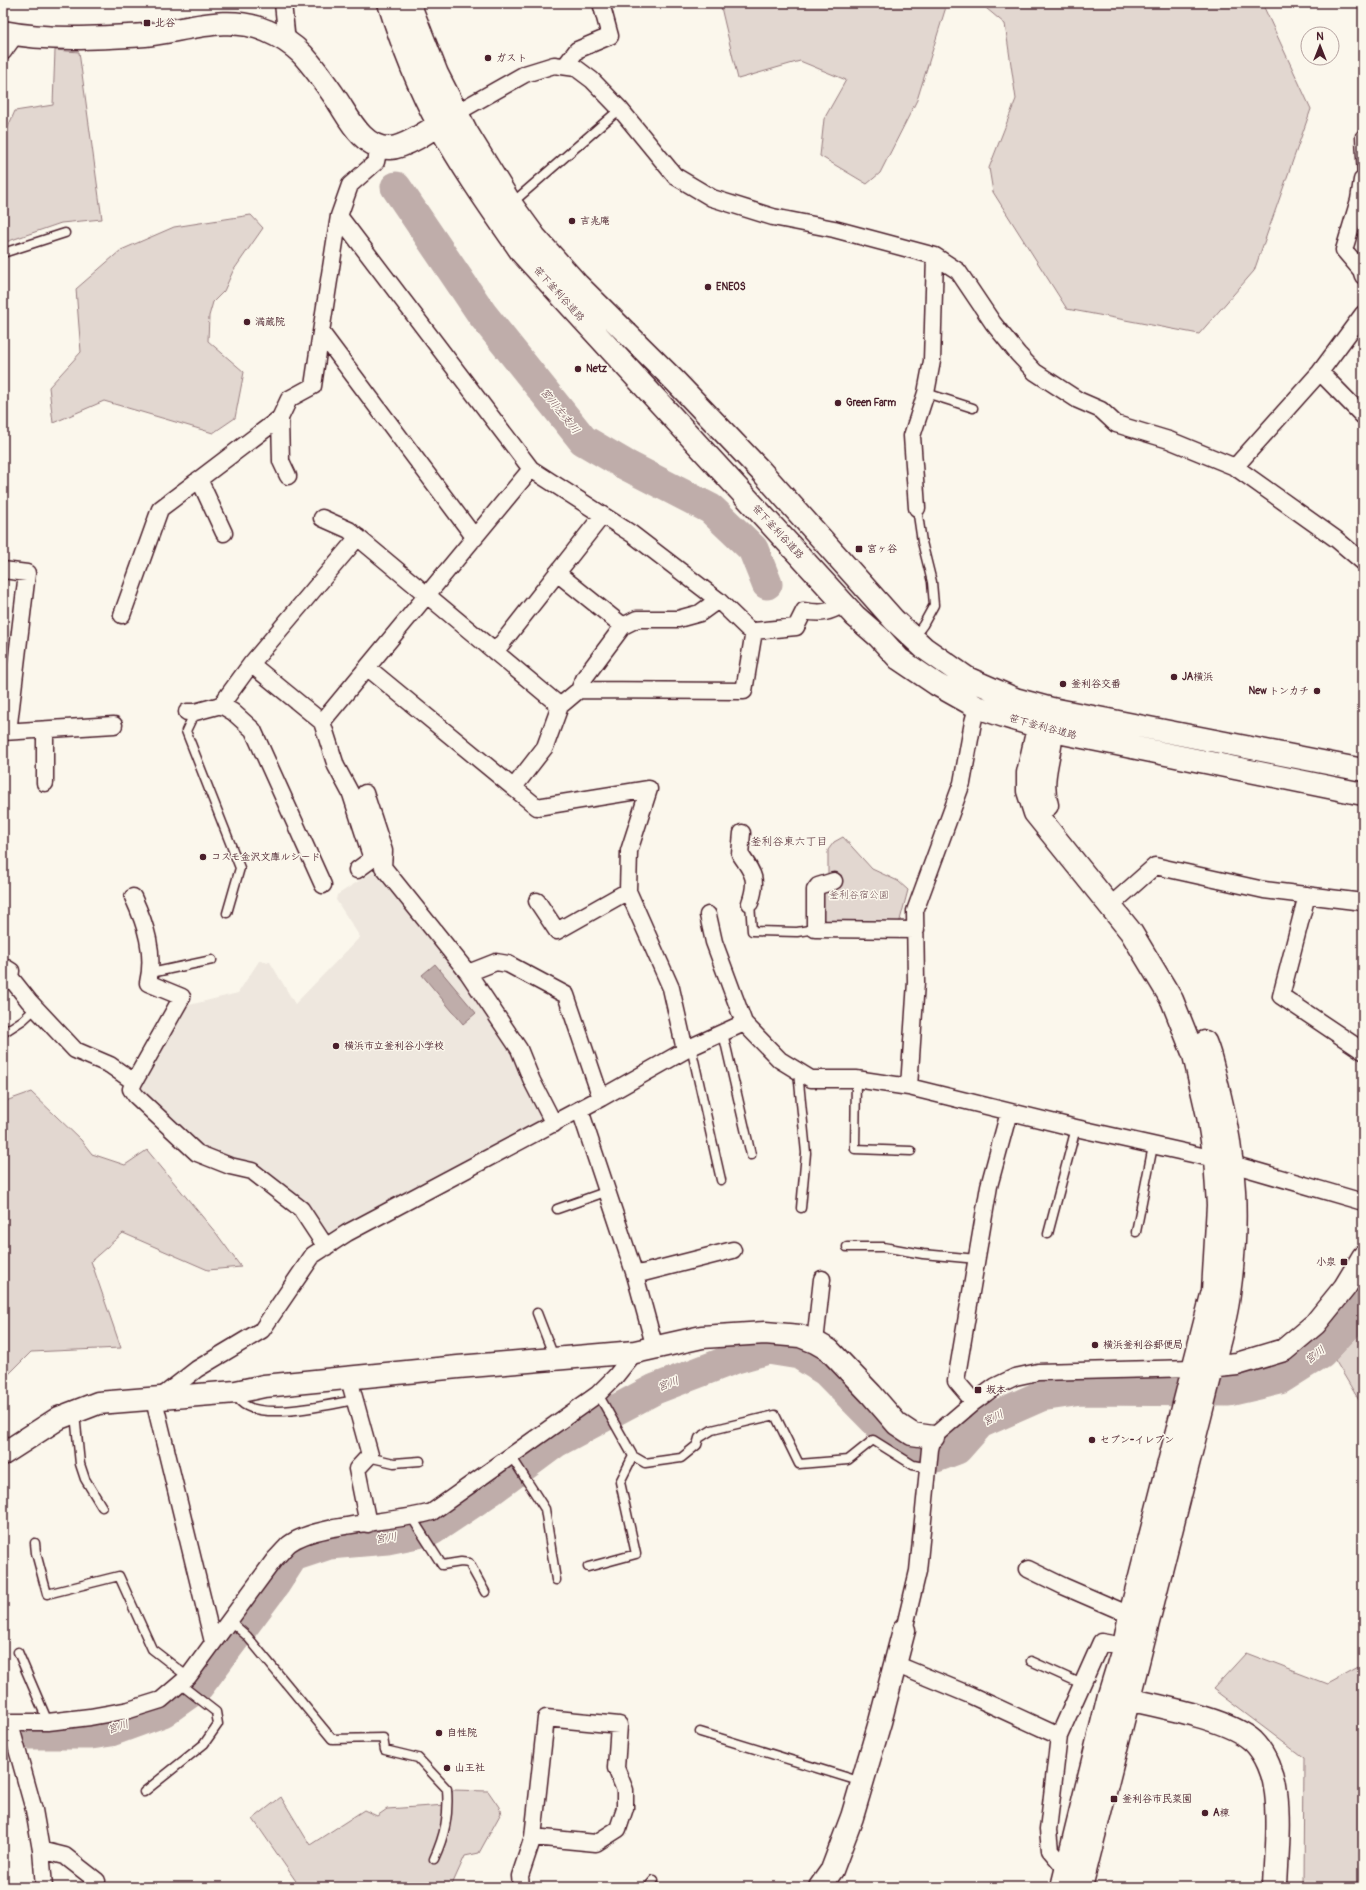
<svg xmlns="http://www.w3.org/2000/svg" width="1366" height="1890" font-family="Pangolin,'Klee One',sans-serif">
  <style>
    .built { fill: #eee7de }
    .green { fill: #e2d7d0; stroke: #967b7e }
    .water { fill: #bfadaa; stroke: #907477 }
    .lines { fill: none; stroke-linecap: round; stroke-linejoin: round }
    .river { stroke: #bfadaa; stroke-width: 31 }
    .lane-casing { stroke: #4a1f2b; stroke-width: 11 }
    .street-casing { stroke: #4a1f2b; stroke-width: 19 }
    .secondary-casing { stroke: #4a1f2b; stroke-width: 25 }
    .lane { stroke: #fbf7ec; stroke-width: 8 }
    .street { stroke: #fbf7ec; stroke-width: 16 }
    .secondary { stroke: #fbf7ec; stroke-width: 22 }
    .poi-dot { fill: #4a1f2b; stroke: #fbf7ec; stroke-width: 1.5 }
    .labels { text-anchor: middle; dominant-baseline: central; stroke-width: 3; stroke-linejoin: round; paint-order: stroke }
    .poi-label { font-size: 10px; font-weight: bold; fill: #4a1f2b; stroke: #fbf7ec; text-anchor: start }
    .street-label { font-size: 10px; fill: #4a1f2b; stroke: #fbf7ec }
    .park-label { font-size: 10px; fill: #704d54; stroke: #fbf7ec }
    .water-label { font-size: 11px; font-style: italic; fill: #6d4a51; stroke: #fbf7ec }
    .neighbourhood-label { font-size: 11px; fill: #4a1f2b; stroke: #fbf7ec }
  </style>
  <rect width="100%" height="100%" fill="#fbf7ec"/>
  <filter id="ink" filterUnits="userSpaceOnUse"><feTurbulence type="fractalNoise" baseFrequency=".025" numOctaves="2"/><feDisplacementMap in="SourceGraphic" scale="8" xChannelSelector="R" yChannelSelector="G"/><feConvolveMatrix kernelMatrix="1 2 1 2 8 2 1 2 1" color-interpolation-filters="sRGB"/></filter>
  <g filter="url(#ink)">
    <!-- built -->
    <path class="built" d="M379,868L507,1038L545,1119L326,1238L304,1199L265,1171L241,1161L207,1152L140,1104L138,1082L181,1007L238,993L259,961L270,962L295,1004L360,937L336,900L337,895Z"/>
    <!-- green -->
    <path class="green" d="M720,3H964L946,7L917,100L880,173L867,184L820,156L824,119L846,80L800,61L738,79Z
      M980,3H1262L1311,109L1254,271L1199,334L1067,309L993,192L989,168L1016,99L1005,24Z
      M55,50L79,52L102,219L61,223L3,243V138L15,111L53,105Z
      M251,215L263,228L233,271L224,291L213,302L209,316L208,341L244,372L235,418L213,433L104,401L53,423L49,387L81,352L76,289L121,250L174,227Z
      M843,837L872,869L898,881L908,890L899,924L822,923L821,894L828,876V850L834,842Z
      M31,1092L81,1140L92,1154L125,1165L147,1150L216,1233L241,1267L208,1270L123,1233L91,1261L121,1348L31,1352L3,1380V1102Z
      M1363,1330V1407L1335,1360Z
      M1246,1653L1327,1684L1362,1665L1363,1653V1887H1303L1304,1758L1213,1689Z
      M453,1790L488,1791L499,1807L501,1813L479,1853L465,1856L451,1887L429,1885L427,1887H300L253,1819L281,1797L310,1845L364,1810L377,1816L387,1809L446,1805Z"/>
    <!-- water -->
    <path class="water" d="M435,964L476,1013L463,1024L422,975Z"/>
    <g class="lines">
      <!-- river -->
      <path class="river" d="M396,187L482,314L583,440L624,464L711,509L753,549L767,584
        M3,1734H91L111,1731L163,1712L198,1687L275,1584L293,1556L329,1544L387,1539L432,1530L490,1491L556,1442L655,1389L736,1358L768,1349L799,1354L826,1371L890,1436L910,1451L936,1457L957,1449L980,1423L1041,1396L1081,1390L1229,1391L1280,1379L1321,1353L1363,1308"/>
      <defs>
        <path id="lane" d="M1362,180L1360,136L1363,133
          M512,203L620,109
          M3,253L65,233
          M926,393L973,408
          M914,637L923,625L934,605L932,582L922,542L917,508
          M195,712L186,731L240,868L227,913
          M750,903L752,931L797,932L815,929
          M151,973L212,960
          M3,1033L23,1020L36,1008
          M723,1033L751,1155
          M691,1047L721,1180
          M798,1072L806,1153L801,1208
          M856,1079L855,1149L911,1151
          M557,1209L608,1191
          M1136,1232L1153,1146
          M1048,1234L1076,1128
          M847,1247H883L923,1254L977,1259
          M537,1313L554,1357
          M236,1394C245,1426 330,1404 355,1400
          M598,1394L633,1456
          M75,1414L80,1464L85,1479L102,1507
          M511,1456L545,1509L556,1580
          M368,1457L394,1463L420,1461
          M412,1518L442,1565L461,1562L469,1563L485,1592
          M35,1543L36,1553L47,1594L119,1576L152,1649L188,1677
          M588,1567L636,1554L620,1482L633,1456L645,1463L681,1458L697,1445L699,1438L712,1430L775,1415L799,1464L848,1460L873,1440L913,1465L929,1468
          M229,1620L247,1636L332,1739L383,1738L385,1750L418,1758L447,1789C449,1815 445,1835 434,1859
          M18,1652L48,1722
          M1031,1661L1082,1684
          M700,1732L862,1782
          M144,1792L204,1744L218,1724L216,1712L180,1684
          M648,1887L654,1880"/>
        <path id="street" d="M283,3L287,42
          M3,52L16,34
          M565,66L577,50L610,36L601,3
          M456,113L525,74L554,65L576,68L592,80L620,109L675,176L712,198L773,217L834,229L935,256L958,271L993,323L1018,354L1035,372L1078,400L1101,410L1116,424L1169,440L1235,467L1336,539L1363,562
          M379,147L376,162L350,185L339,216L321,332L475,538
          M1362,180L1359,200L1344,250L1361,270L1363,276
          M339,216L531,469L632,534L718,600L748,629L754,631L796,627L804,611C822,614 828,613 844,604
          M1320,372L1363,416
          M280,418L281,461L288,476
          M1235,467L1320,372L1363,314
          M199,479L224,533
          M917,508L912,436L926,393L932,361L935,256
          M322,518L349,530L560,706
          M3,570L27,573L8,732
          M557,573L623,626
          M122,615L160,509L280,418L289,399L313,386L321,332
          M495,652L602,516
          M251,664L322,722L336,766L351,794L372,859L357,870
          M368,668L537,807L649,789L629,851L628,891L671,988L685,1050
          M579,690L744,691L754,631
          M221,705L233,712L253,730L323,885
          M187,712H195L221,705L251,664L358,537
          M322,722L531,469
          M45,730V783
          M3,732L114,725
          M514,787L545,747L560,706L579,690L585,677L623,626L637,619H678L700,613L718,600
          M365,793L384,851L383,867L468,973L519,1049L532,1081L554,1124
          M742,833L740,854C754,874 758,880 750,903
          M834,881L818,886L815,890V929L916,930
          M1307,895L1281,996L1363,1051
          M133,897C146,925 155,953 148,983L182,997L134,1082
          M537,901L557,931L628,891
          M1110,906L1155,866L1264,890L1363,902
          M708,915L714,942L744,1023
          M3,966L11,971L10,977L29,1001L75,1050L110,1065L134,1082L131,1089L136,1096L197,1153L230,1166L252,1171L301,1209L326,1247
          M468,973L496,962L508,964L566,995L601,1098
          M909,1087L916,982L915,911L962,783L973,722L977,707
          M580,1110L635,1275L655,1348
          M635,1275L733,1250
          M815,1342L822,1279
          M349,1379L370,1455L357,1469L368,1524
          M161,1397L197,1369L262,1330L313,1255L347,1233L601,1098L691,1047L744,1023L780,1060L811,1079H856L909,1087L1076,1128L1215,1159L1363,1202
          M154,1400L213,1642
          M974,1402L956,1381L989,1186L1009,1112
          M1028,1569L1063,1586L1130,1615
          M904,1630L918,1571L930,1449L933,1437L974,1402L996,1386L1015,1377L1038,1372L1194,1368
          M895,1664L970,1695L1059,1736
          M546,1718L619,1725L616,1768L625,1790V1808L618,1829L596,1843L533,1837Z
          M3,1722H48L90,1717L129,1710L161,1700L188,1677L274,1560C279,1555 284,1549 289,1544C316,1523 395,1523 432,1512L598,1394L615,1377L635,1352
          M10,1724L34,1810L41,1850L44,1887
          M41,1850L65,1856L97,1881L91,1887
          M1067,1870L1050,1850L1048,1830L1059,1736L1101,1642L1124,1646
          M521,1887L520,1876L533,1837"/>
        <path id="secondary" d="M389,3C402,45 418,86 439,125C463,169 493,211 522,253L855,616L879,637L899,659L936,684L977,707L1007,717L1053,731L1363,794
          M409,3L437,74L466,131L511,204L535,237L578,285L675,381L761,471L894,620L924,648L967,678L1015,699L1052,709L1363,770
          M3,32C47,41 100,38 145,35C184,31 228,13 267,31C279,36 292,44 302,54C315,68 326,84 337,100C349,118 363,149 390,148C408,147 436,126 451,116
          M1047,716L1038,728L1028,773V791L1035,813L1131,932L1172,1000L1194,1055L1208,1116L1215,1159L1218,1205L1213,1291L1130,1615L1124,1646L1109,1695L1062,1887
          M1047,805C1038,775 1054,750 1052,721
          M1199,1368L1237,1364L1284,1350L1315,1324L1345,1287L1363,1257
          M3,1454L59,1418L98,1403L236,1392L264,1386L458,1367L635,1352L702,1337L765,1333L800,1336L815,1342L829,1350L871,1394L897,1424L912,1434L933,1437
          M1115,1696C1150,1705 1227,1717 1253,1741C1266,1754 1274,1774 1276,1793C1280,1824 1276,1856 1275,1887
          M820,1887L832,1870L852,1817L880,1722L904,1630
          M1081,1887L1210,1377C1216,1350 1226,1322 1229,1294C1239,1222 1236,1159 1218,1088C1214,1073 1211,1056 1205,1042"/>
      </defs>
      <!-- lane casing -->
      <use href="#lane" class="lane-casing"/>
      <!-- street casing -->
      <use href="#street" class="street-casing"/>
      <!-- secondary casing -->
      <use href="#secondary" class="secondary-casing"/>
      <!-- lane -->
      <use href="#lane" class="lane"/>
      <!-- street -->
      <use href="#street" class="street"/>
      <!-- secondary -->
      <use href="#secondary" class="secondary"/>
    </g>
  </g>
  <!-- markers -->
  <g class="poi-dot">
    <rect x="143" y="19" width="8" height="8" rx="2"/>
    <circle cx="488" cy="58" r="4"/>
    <circle cx="572" cy="221" r="4"/>
    <circle cx="708" cy="287" r="4"/>
    <circle cx="247" cy="322" r="4"/>
    <circle cx="578" cy="369" r="4"/>
    <circle cx="838" cy="403" r="4"/>
    <rect x="855" y="545" width="8" height="8" rx="2"/>
    <circle cx="1174" cy="677" r="4"/>
    <circle cx="1063" cy="684" r="4"/>
    <circle cx="1317" cy="691" r="4"/>
    <circle cx="203" cy="857" r="4"/>
    <circle cx="336" cy="1046" r="4"/>
    <rect x="1340" y="1258" width="8" height="8" rx="2"/>
    <circle cx="1095" cy="1345" r="4"/>
    <rect x="974" y="1386" width="8" height="8" rx="2"/>
    <circle cx="1092" cy="1440" r="4"/>
    <circle cx="439" cy="1733" r="4"/>
    <circle cx="447" cy="1768" r="4"/>
    <rect x="1110" y="1795" width="8" height="8" rx="2"/>
    <circle cx="1205" cy="1813" r="4"/>
  </g>
  <g class="labels">
    <!-- poi labels -->
    <g class="poi-label">
      <text x="155" y="23">北谷</text>
      <text x="496" y="58">ガスト</text>
      <text x="580" y="221">吉兆庵</text>
      <text x="716" y="287">ENEOS</text>
      <text x="255" y="322">満蔵院</text>
      <text x="586" y="369">Netz</text>
      <text x="846" y="403">Green Farm</text>
      <text x="867" y="549">宮ヶ谷</text>
      <text x="1182" y="677">JA横浜</text>
      <text x="1071" y="684">釜利谷交番</text>
      <text x="1309" y="691" text-anchor="end">New トンカチ</text>
      <text x="211" y="857">コスモ金沢文庫ルシード</text>
      <text x="344" y="1046">横浜市立釜利谷小学校</text>
      <text x="1336" y="1262" text-anchor="end">小泉</text>
      <text x="1103" y="1345">横浜釜利谷郵便局</text>
      <text x="986" y="1390">坂本</text>
      <text x="1100" y="1440">セブン-イレブン</text>
      <text x="447" y="1733">自性院</text>
      <text x="455" y="1768">山王社</text>
      <text x="1122" y="1799">釜利谷市民菜園</text>
      <text x="1213" y="1813">A棟</text>
    </g>
    <!-- street labels -->
    <g class="street-label">
      <text transform="translate(559 294) rotate(48)">笹下釜利谷道路</text>
      <text transform="translate(778 532) rotate(47)">笹下釜利谷道路</text>
      <text transform="translate(1043 727) rotate(15)">笹下釜利谷道路</text>
    </g>
    <!-- park labels -->
    <g class="park-label">
      <text x="859" y="895">釜利谷宿公園</text>
    </g>
    <!-- water labels -->
    <g class="water-label">
      <text transform="translate(560 411) rotate(51)">宮川左支川</text>
      <text transform="translate(1315 1355) rotate(-37)">宮川</text>
      <text transform="translate(668 1384) rotate(-21)">宮川</text>
      <text transform="translate(993 1418) rotate(-26)">宮川</text>
      <text transform="translate(386 1538) rotate(-8)">宮川</text>
      <text transform="translate(118 1727) rotate(-17)">宮川</text>
    </g>
    <!-- neighbourhood labels -->
    <g class="neighbourhood-label">
      <text x="789" y="841">釜利谷東六丁目</text>
    </g>
  </g>
  <!-- margin -->
  <rect width="1366" height="1890" fill="none" stroke="#fbf7ec" stroke-width="16"/>
  <rect x="8" y="8" width="1350" height="1874" fill="none" stroke="#4a1f2b" stroke-width="1.5" filter="url(#ink)"/>
  <!-- north arrow -->
  <g transform="translate(1320 46)"><circle r="19" fill="#fbf7ec" stroke="#b4a19f"/>
  <path d="M0-3L7 15L0 10L-7 15Z" fill="#4a1f2b"/>
  <text y="-6" font-size="11" font-weight="bold" text-anchor="middle" fill="#4a1f2b">N</text>
  </g>
</svg>
